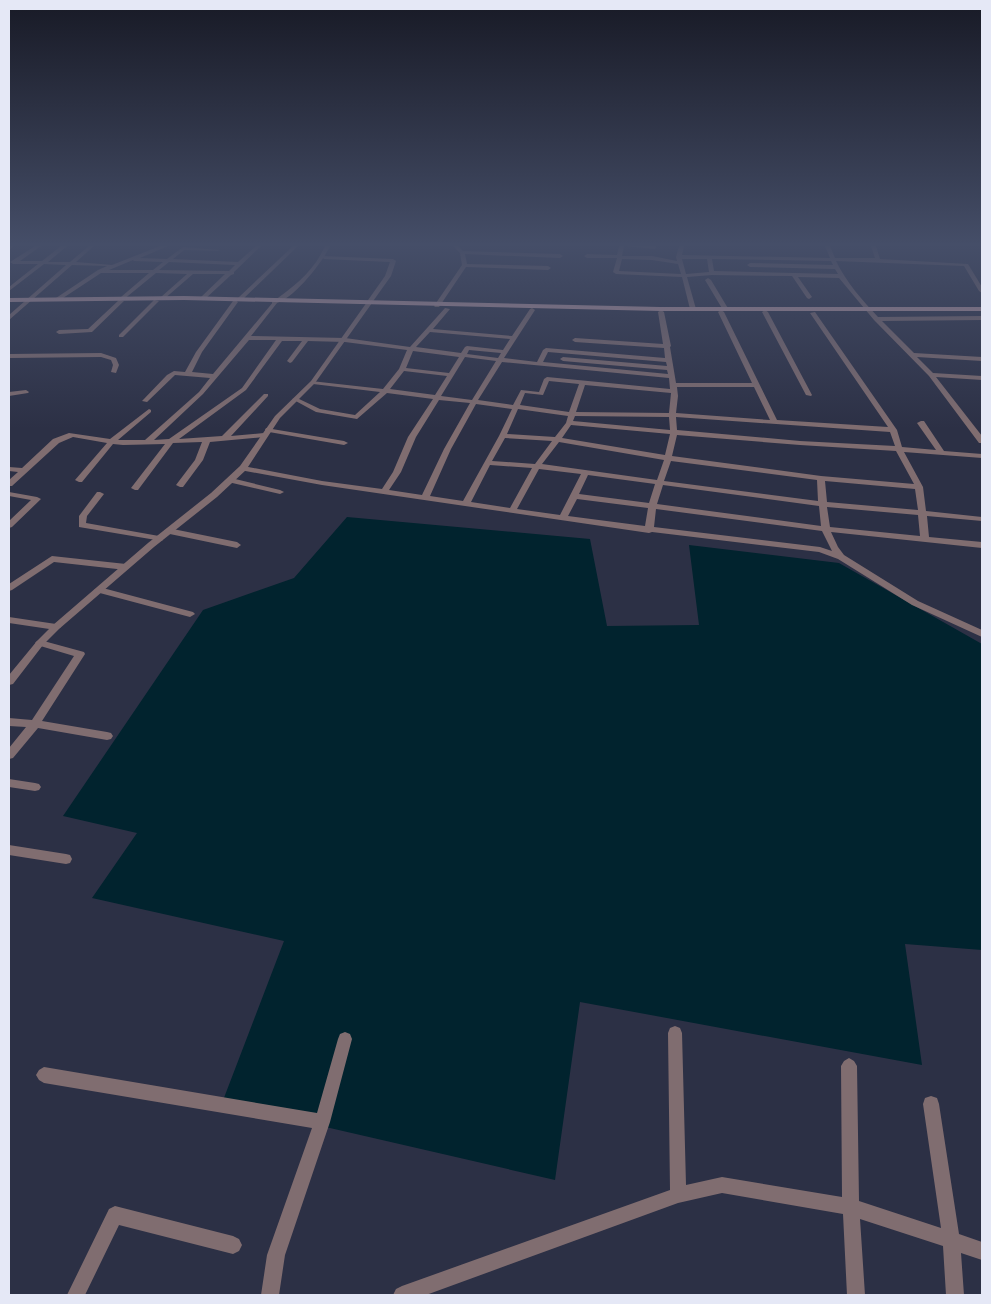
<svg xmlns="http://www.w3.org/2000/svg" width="991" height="1304" font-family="Roboto,sans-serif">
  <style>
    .water { fill: #01232e }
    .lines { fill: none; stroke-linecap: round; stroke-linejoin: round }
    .minor { fill: #806d70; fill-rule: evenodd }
    .tertiary { fill: #806d70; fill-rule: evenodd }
    .primary { fill: #cda7ad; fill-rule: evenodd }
  </style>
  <rect width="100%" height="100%" fill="#2c3045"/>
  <!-- water -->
  <path class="water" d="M347,517L590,539L607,626L699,625L689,545L839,563L982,644V950L905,944L922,1065L580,1002L555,1180L222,1103L284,941L92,898L137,833L63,816L203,610L294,578Z"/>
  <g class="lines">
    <!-- minor -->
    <path class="minor" d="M9,246H14L9,250Z
      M35,246H41L20,261H42L61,246H67L48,262H70L89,246H94L76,262L112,265L160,246H168L140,258L167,259L183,247L220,250L218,251L184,250L173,259L238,262L256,246H261L234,272V274L231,275L205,299L200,298L225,274H193L163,300L161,299V297L187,274L156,273L123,300L120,298L121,297L149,273H101L60,300H56V298L98,270L107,266L72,265L9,320V315L66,265L44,264L9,291V287L38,264H13L10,262ZM133,260L134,261L163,262L153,270H109ZM169,262L235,265L229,271L159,270Z
      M293,246H298L242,300H238V298Z
      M453,246H458L463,251L560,254L563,256L560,258L465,254L467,264L548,266L551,268L548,270L466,267L439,307H435L434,306L462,265L460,253Z
      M619,246H624L622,256H652L677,261L676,257L679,246H684L682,255L830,258L825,246H830L835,258H875L871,246H876L880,259L968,264L982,287V293L979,291L964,266L836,261C846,282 863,301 878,317L982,316V320L882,321L914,353L982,357V361L917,357L933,373L982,376V380L936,377L982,436V443H979L929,376L874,320L839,278L798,277L812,297L809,299L807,298L792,276L712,275L687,277L696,309L693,311L690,309L682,277L616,274L613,272L617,258H587L584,256L587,254L617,255ZM622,259L652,260L678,264L681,274L619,271ZM682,259H707L709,272L686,274ZM712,259L831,261L833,265L750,263L747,265L750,267L835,269L838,274L714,271Z
      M626,246H656V248L654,249Z
      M322,256L393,259L396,261L391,276L371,304L369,305L366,303L385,276L390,262L324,259Z
      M708,278L711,280L729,310L728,311L723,310L705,280Z
      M119,300L124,301L92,332L59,334L56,332L59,330L88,329Z
      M154,300L159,301L123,337H119V335Z
      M235,300L238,302L202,352L192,372L213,374L274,301L277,303L251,336L345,338L410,347L445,308L450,309L433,329L512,336L530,309L532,308L535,310L504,358L537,362L543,350L546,348L665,358L664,348L575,342L572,340L575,338L663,344L658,312L661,310L664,312L671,346L670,347L676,383H752L718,312L721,310L724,312L777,420L888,427L810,313L815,312L897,430L902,447L936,450L917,423L921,421H924L944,451L982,454V458L904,452L923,487L926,511L982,517V521L927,516L929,537L982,542V548L831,532L838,547L844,555L918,601L982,630V637L912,605L838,559L819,552L652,532L649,533L322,485L240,470L239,468L243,466L322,481L382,489L393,472L408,437L433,399L387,393L357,419L316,412L292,399L297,398L320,409L355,415L380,392L313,384L311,383V381L383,389L399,369L407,350L345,342L308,341L292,362L290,363L287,361L302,341H282L246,390L179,439L222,436L264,394H268V396L231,436L264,433L268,435L264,437L210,442L203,460L183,487H180L176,485L195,460L202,442L173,443L138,490H135L131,488L165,444L123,445L113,444L82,482H79L75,480L107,443L73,437L59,443L12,486H9V480L18,472L9,471V467L22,468L53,439L69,433L110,439L149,409L151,410V412L118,440H145L199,392L210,378L175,375L147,402L142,401L167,375L174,371L185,372L196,352L233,301ZM430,332L510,339L503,350L467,346L465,347L461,353L416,347ZM249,340H276L242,388L169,439L154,440L203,394ZM469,350L501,353L498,358L467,354ZM413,351L459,357L449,373L406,368ZM548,352L666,362L667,366L563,357L560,359L563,361L667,370L668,374L543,362ZM465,357L496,361L472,400L441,396ZM502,362L669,378L670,389L547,377L544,379L539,392L521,390L513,405L478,400ZM404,371L447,376L435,395L390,389ZM549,381L579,384L569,412L520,405L525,393L543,395ZM585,385L671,393L669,413L576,412ZM677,387H754L770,420L676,413L678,396ZM439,400L470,403L444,449L422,495L389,490L401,472L416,437ZM476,404L512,409L499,436L463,501L430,496L451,449ZM518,409L568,416L566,423L555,437L507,434ZM575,416L669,417L670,430L573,421ZM676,417L890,432L895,446L800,441L677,430ZM571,425L670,434L665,455L562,438ZM677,435L800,445L896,451L914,484L821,476L672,456ZM505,438L552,441L535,464L492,461ZM559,442L664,460L657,480L542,464ZM671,461L817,480L818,501L664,481ZM490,465L532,468L510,508L471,502ZM539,469L581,474L560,515L517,509ZM588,475L655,484L649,503L579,494ZM825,481L915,489L918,510L827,502ZM663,485L819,506L821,526L657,504ZM577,499L648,508L645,526L568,516ZM827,507L918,515L920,536L830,527ZM656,509L822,531L832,551L820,547L654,527Z
      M765,310L768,312L812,395L811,396L806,395L762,312Z
      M101,353L116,358L119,365L116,373L111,372L113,365L111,360L101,357L9,358V354Z
      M26,390L29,392L28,393L9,396V392Z
      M266,428L344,441L348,443L344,445L269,432L265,430Z
      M228,478H231L280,490L284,492L280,494L228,482Z
      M9,492L37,497L41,499L12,527L9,528V521L31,500L9,496Z
      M97,492H100L104,494L87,516L86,523L159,536L162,537L163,539L162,541L79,527V516Z
      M168,528L237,542L241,545L237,548L165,533L164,531Z
      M52,556L126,564L130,567L126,570L54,562L12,590L9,591V584Z
      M99,587L193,612L195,614L190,617L96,592L94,590Z
      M9,617L56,624L61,627L56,630L9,623Z
      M40,640L84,652L85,654L42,721L107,732L111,733L113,736L111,739L107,740L38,728L13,758L9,759V748L26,727L9,726V718L32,720L74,656L37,645L35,643L37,641Z
      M9,779L35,783L39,784L41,787L39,790L35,791L9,787Z
      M9,845L66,854L70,855L72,859L70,863L66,864L9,855Z
      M675,1026L680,1028L682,1033L686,1185L722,1177L842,1197L841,1066L844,1061L849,1058L854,1061L857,1066L859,1201L941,1228L923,1104L925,1098L931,1096L937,1098L939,1104L959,1234L982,1242V1260L961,1253L964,1295H946L943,1246L860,1219L865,1295H847L843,1214L722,1193L678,1203L426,1295H393L396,1289L402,1286L670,1190L668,1033L670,1028Z
      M345,1032L350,1034L352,1039L330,1122L285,1255L279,1295H261L267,1255L312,1128L44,1083L39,1080L36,1075L39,1070L44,1067L317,1113L338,1039L340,1034Z
      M115,1206L233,1236L239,1239L242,1245L239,1251L233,1254L119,1225L85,1295H67L109,1209Z"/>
    <!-- tertiary -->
    <path class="tertiary" d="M325,246H330C323,262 290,304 272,304V302C294,287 314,271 325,246Z
      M367,302L372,303L315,383L280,418L246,470L217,497L154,547L59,629L43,645L13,684L9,685V675L37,641L53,625L148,543L211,493L240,466L275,416L311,381Z"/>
    <!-- primary -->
    <path class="primary" d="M184,296L660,307H982V311H660L184,300L9,302V298Z"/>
  </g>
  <!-- sky -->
  <linearGradient id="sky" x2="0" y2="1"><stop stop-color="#181a26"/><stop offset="0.57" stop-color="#454e68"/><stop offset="1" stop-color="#454e68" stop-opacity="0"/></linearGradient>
  <rect width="991" height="429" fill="url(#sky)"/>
  <!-- border -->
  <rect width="991" height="1304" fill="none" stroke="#e5e8f6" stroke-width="20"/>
</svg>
